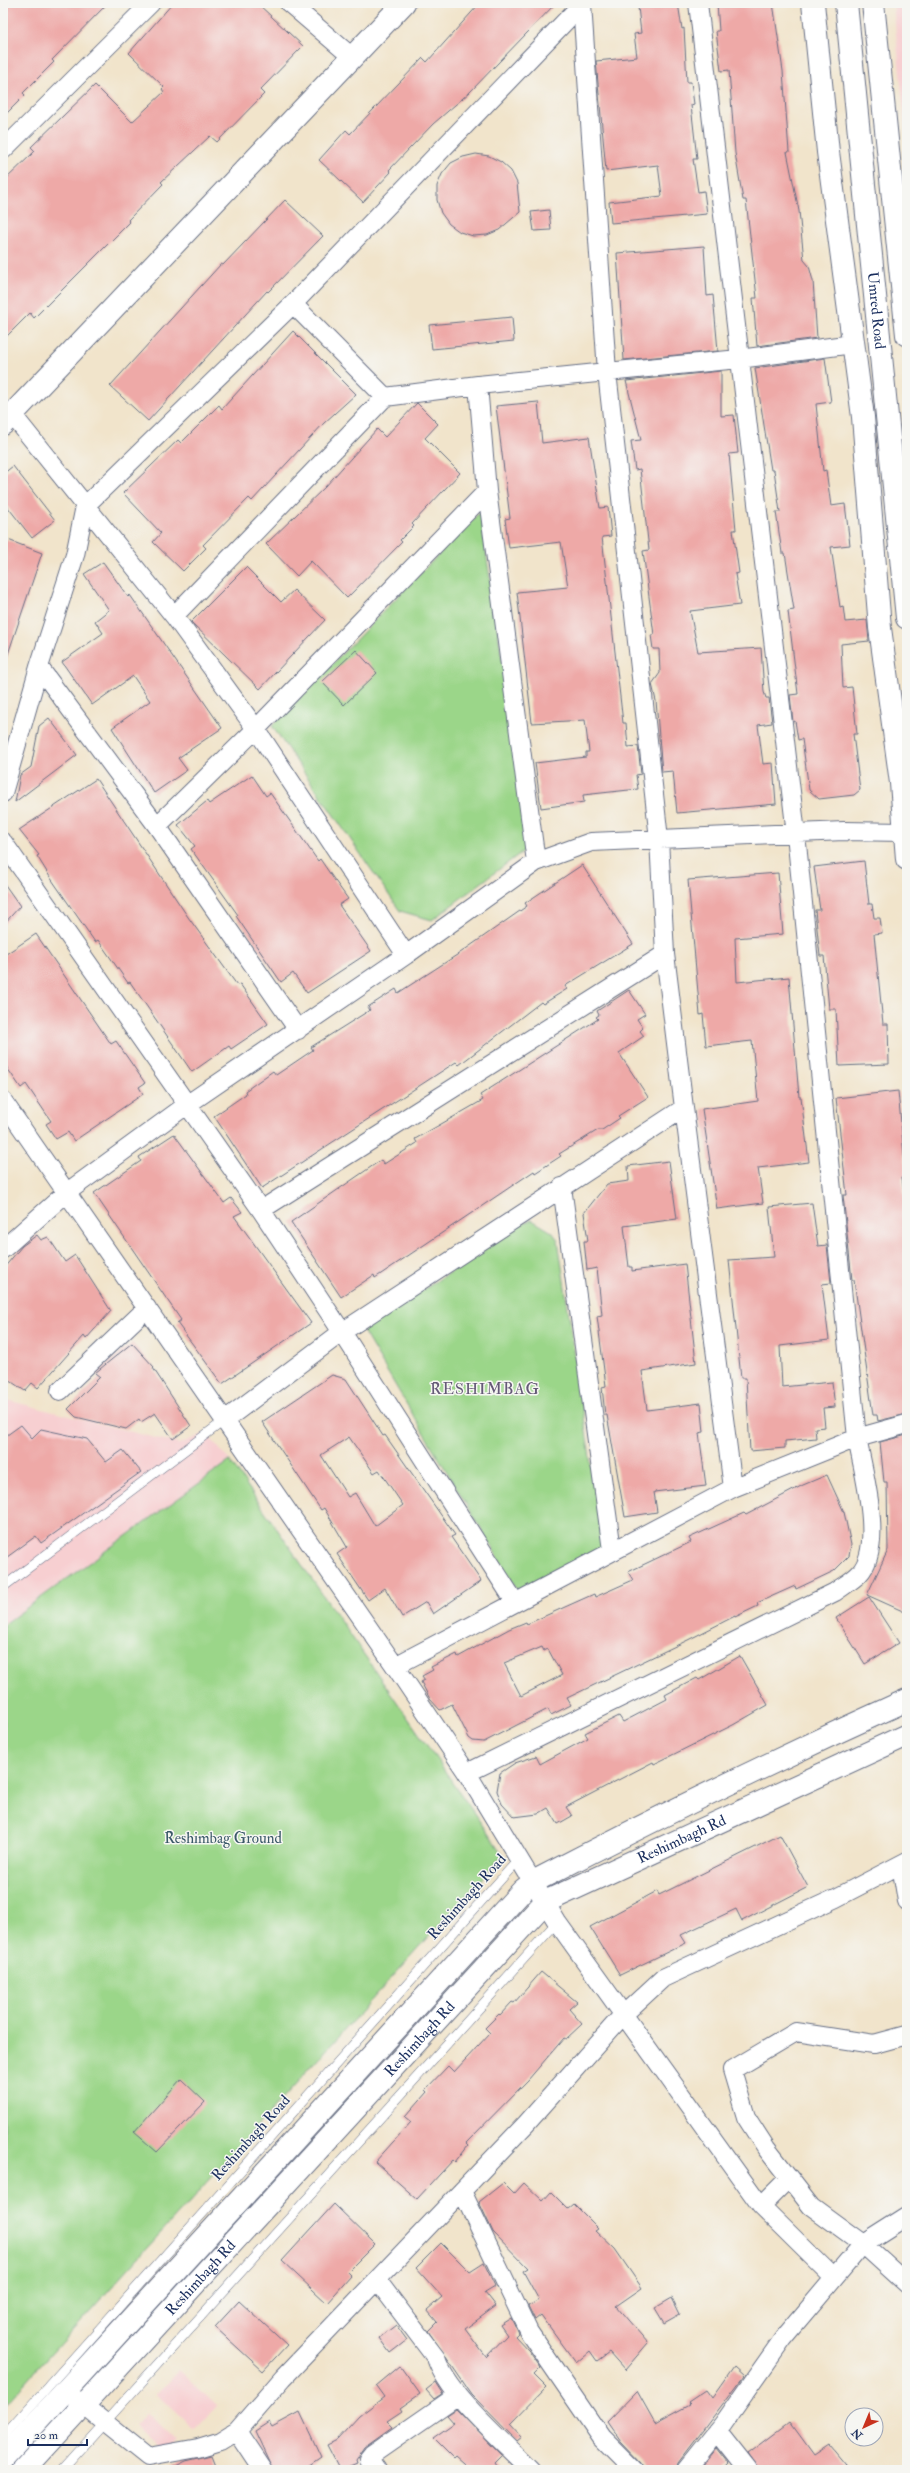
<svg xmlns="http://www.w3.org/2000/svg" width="910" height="2473" font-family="'IM FELL Double Pica',serif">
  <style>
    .built { fill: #f7cfd1 }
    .green { fill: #9bd689; stroke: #5b8274 }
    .building { fill: #eea9a7; fill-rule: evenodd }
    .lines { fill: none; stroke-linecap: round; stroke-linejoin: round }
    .lane-casing { stroke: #666e84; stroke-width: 10 }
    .street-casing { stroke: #666e84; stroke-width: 20 }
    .secondary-casing { stroke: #666e84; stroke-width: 24 }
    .primary-casing { stroke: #666e84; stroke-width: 24 }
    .lane { stroke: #fff; stroke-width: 9 }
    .street { stroke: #fff; stroke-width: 18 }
    .secondary { stroke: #fff; stroke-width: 22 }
    .primary { stroke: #fff; stroke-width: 22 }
    .labels { text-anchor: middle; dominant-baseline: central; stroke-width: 3; stroke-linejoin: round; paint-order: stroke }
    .street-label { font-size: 15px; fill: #1b2f5e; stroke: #f6f6f2 }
    .park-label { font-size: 15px; fill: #3b5969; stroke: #f6f6f2 }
    .neighbourhood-label { font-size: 16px; letter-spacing: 1px; fill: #655a78; stroke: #f6f6f2 }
  </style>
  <rect width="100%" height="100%" fill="#f6f6f2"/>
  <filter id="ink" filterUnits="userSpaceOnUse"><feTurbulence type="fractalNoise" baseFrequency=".025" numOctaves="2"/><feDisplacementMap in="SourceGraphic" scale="8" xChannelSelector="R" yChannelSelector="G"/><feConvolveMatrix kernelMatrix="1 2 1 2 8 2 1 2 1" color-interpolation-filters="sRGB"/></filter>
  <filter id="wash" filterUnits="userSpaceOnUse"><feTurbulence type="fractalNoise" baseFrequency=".012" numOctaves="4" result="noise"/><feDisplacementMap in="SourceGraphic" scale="16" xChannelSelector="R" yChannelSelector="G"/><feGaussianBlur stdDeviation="0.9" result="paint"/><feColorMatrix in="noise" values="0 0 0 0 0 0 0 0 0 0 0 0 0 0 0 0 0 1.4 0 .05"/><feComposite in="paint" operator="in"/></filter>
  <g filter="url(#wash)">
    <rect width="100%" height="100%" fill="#f1e4cb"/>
    <!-- built -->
    <path class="built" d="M893,3H907V145Z
      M3,1399L179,1444L206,1433L230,1461L3,1625Z
      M179,2370L217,2406L194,2430L156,2394Z
      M147,2413L177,2442L165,2454L135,2426Z"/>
    <!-- green -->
    <path class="green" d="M480,512L530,846L432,920L400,911L272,726Z
      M532,1220L552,1232L558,1240L603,1547L518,1591L363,1331L522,1223Z
      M230,1461L503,1855L3,2407V1625Z"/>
    <g id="blocks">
      <!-- building -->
      <path class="building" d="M3,3H108L52,60L54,62L23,93L25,95L3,117Z
        M173,3H257L303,46L260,90L264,94L217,142L210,136L161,182L163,184L128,220L130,222L34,318L30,313L3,340V182L35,151L31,147L95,85L132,122L164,92L162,89L164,87L129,53Z
        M480,3H556L470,92L433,124L389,170L391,172L363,202L319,160L346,130L350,134L423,58L427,62Z
        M668,3H678L682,29L684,28L687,82H691L694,104L691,105L697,159H693L698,192L704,191L707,214L611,223L609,202L662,196L658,165L606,171L596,61L637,57L634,34L641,33L638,7Z
        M717,3H773L783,71L789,152H787L799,211L804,260L809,266L813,281L817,338L757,346L753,298H757L746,200H743L735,153L729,70L721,71L716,31H719Z
        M476,154L489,156L501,162L511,171L517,183L520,212L499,230L487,235L473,236L460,232L449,224L441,213L437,200V186L442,174L451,163L463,157Z
        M285,200L323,236L268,292L267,291L148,421L110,386L221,264L223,265Z
        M549,210L551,230L534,231L531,212Z
        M704,246L707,296L713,295L718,351L624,360L617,253Z
        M512,317L514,341L432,349L429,325Z
        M293,331L356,394L324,423L252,501L249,498L203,545L206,548L183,571L153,542L161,533L123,493L178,440L181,443L219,405L222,409Z
        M825,358L831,402L816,404L823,471L826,470L831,506L845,504L850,545L831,547L840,607L843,606L845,622L867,620L869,641L841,644L843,688L852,687L857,734H853L860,790L854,795L819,799L809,790L802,739L798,740L795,721L793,722L790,695L798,694L788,611L794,610L785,553H782L776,512H780L774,470H771L755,368Z
        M721,371V416L734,415L738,453L729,454L736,530H733L739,573L735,574L740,605L690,611L698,652L761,648L764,692L766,698H769L772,723L758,725L763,764L773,763L776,804L677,813L673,771L662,772L656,701L652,684L660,673L659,649H653L651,635H654L643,551L649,550L640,469L635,470L631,441L641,440L626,381Z
        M538,402L542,443L589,437L600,508L608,507L611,536L602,537L623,723H626L628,747L638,746L641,774L636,775L638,789L583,795L584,802L541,808L535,763L586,757V752H589L585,720L532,723L517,592L568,587L561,542L509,548L505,519L510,518L496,406Z
        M417,403L438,424L425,438L460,473L412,524L414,526L400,540L402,542L347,598L311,561L297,576L266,544L325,487L377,429L385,437Z
        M13,466L55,520L32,538L3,501V474Z
        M3,538L42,553L5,663H3Z
        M103,562L128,597L130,595L222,728L178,758L187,770L154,793L112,728L150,701L133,676L92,705L62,662L103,633L95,621L109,610L84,574Z
        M246,567L281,602L294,590L325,620L260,689L191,622Z
        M356,650L377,673L344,705L322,682Z
        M49,718L77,755L15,802L20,775L31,767L39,726Z
        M252,775L266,796L270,793L318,861L320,859L333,878L348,899L339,905L371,951L307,993L293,973L281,982L236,916L238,915L191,849L195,846L178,825L207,801L209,804Z
        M96,779L188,917L237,985L240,984L268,1024L231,1049L229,1046L192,1072L130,982L128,983L98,940L95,942L50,877L37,856L39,855L19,830Z
        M864,861L869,904H872L874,918H880L882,933L874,934L883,1024H888L889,1064L839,1066L836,1009H829L824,956H820L815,910H820L814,867Z
        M582,865L633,944L565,986L567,989L543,1004L541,1002L459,1065L456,1062L262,1188L214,1116L246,1094L245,1091L273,1071L276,1075L313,1050L311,1047L370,1010L368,1007L396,989L398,993L460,953L527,906L525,903Z
        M778,873L783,934L735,938L737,982L789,977L799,1097H801L809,1162L758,1168L763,1203L717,1209L702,1109L758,1101L752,1041L706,1046L703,1014L700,1015L688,880Z
        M3,882L20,906L3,925Z
        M36,934L111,1044L116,1041L145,1083L139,1087L143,1094L74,1141L68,1132L56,1139L46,1124L51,1121L26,1084L21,1088L3,1062V956Z
        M629,990L645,1014L637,1019L643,1028L640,1031L644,1036L619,1053L648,1097L618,1116L620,1118L602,1130H598L559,1154L561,1156L535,1173L534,1171L375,1278L374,1275L341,1297L291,1222L381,1160L384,1164L417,1143L415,1139L483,1100L480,1095L598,1019L596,1017L599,1015L597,1011Z
        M898,1091L906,1176L902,1177L907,1214V1414L878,1421L877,1415H873L854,1280H852L843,1195H847L836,1098Z
        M174,1134L224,1203L231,1198L242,1212L234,1216L311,1323L222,1384L177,1323L181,1320L94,1193L141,1161L139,1157Z
        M669,1161L677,1219L624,1226L629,1267H632V1271L685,1264L696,1363L642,1371L647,1410L701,1403L704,1432L699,1433L706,1486L654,1492L657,1512L625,1517L607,1415H605L602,1387L606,1386L597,1316L602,1315L597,1268L587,1270L584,1241H588L584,1213L607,1184L629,1181L628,1166Z
        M812,1203L818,1246L827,1245L831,1283L822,1284L829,1340L780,1346L782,1387L832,1382L835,1407L823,1408L825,1427L815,1428L816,1438L785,1441V1448L750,1451L746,1378H741L729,1260L774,1257L769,1207Z
        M37,1235L41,1240L48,1237L65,1262L75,1255L111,1311L86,1339L84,1336L38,1388L32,1383L25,1391L3,1376V1269L22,1246Z
        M132,1343L154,1367L153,1368L191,1426L173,1439L155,1413L141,1422L139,1419L126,1429L76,1417L68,1409L100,1377L95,1373Z
        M332,1375L346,1379L383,1436L385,1435L455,1535L451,1537L481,1581L433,1614L426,1602L402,1617L385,1588L368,1600L337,1554L347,1547L324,1508L321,1510L262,1422ZM349,1437L374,1473L379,1470L403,1505L375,1526L355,1493L348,1497L321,1455Z
        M21,1425L32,1438L41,1429L87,1439L106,1462L123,1450L141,1472L41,1543L36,1536L3,1560V1438Z
        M907,1435V1613L867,1595L888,1550L887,1482H884L880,1442Z
        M827,1475L844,1512L851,1545L849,1556L834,1571L796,1589L795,1586L757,1603L758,1606L735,1617V1616L688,1640L567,1698L571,1705L551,1715L548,1709L484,1742L473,1741L469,1738L452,1704L440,1710L430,1699L421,1682L425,1680L422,1676L433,1670L431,1667L457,1654L458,1657L509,1629L526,1622L527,1624L594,1594L595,1597L633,1580L628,1572L691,1542L689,1538L744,1513L746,1515L803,1485ZM542,1647L544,1651L548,1649L562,1675L521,1696L504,1663Z
        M869,1597L899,1643L865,1664L836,1618Z
        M740,1656L768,1705L733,1725L654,1764L653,1762L566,1807L572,1816L558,1824L548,1808L538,1814L514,1817L502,1804L497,1791L500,1773L515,1763L536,1756L540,1764L588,1738L585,1733L619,1716L623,1722L667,1699L665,1695L697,1678L699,1680Z
        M780,1835L808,1887L742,1921L736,1909L681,1935L686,1943L620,1975L590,1927L657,1891L659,1895Z
        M541,1972L577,2002L569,2009L582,2024L566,2039L564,2038L528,2080L466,2143L468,2145L455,2162L453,2160L417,2199L375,2162L411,2122L405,2117L427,2092L425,2090L448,2066L454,2072L490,2033L485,2028L499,2014L500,2015L512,2002L514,2003Z
        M181,2079L205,2102L157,2152L134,2132Z
        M503,2183L514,2194L524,2183L543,2201L551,2192L568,2209L574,2204L598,2228L595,2230L615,2249L642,2288L616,2306L648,2343L625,2370L609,2352L597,2361L590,2351L576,2363L541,2315L535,2320L528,2306L539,2300L523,2271L528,2268L493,2232L479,2202Z
        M334,2204L375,2244L347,2272L351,2276L327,2303L282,2261Z
        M441,2243L470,2272L484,2263L495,2286L485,2292L496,2306L465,2329L486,2357L507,2335L500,2325L511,2318L518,2333L515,2336L529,2351L541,2368L534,2375L546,2387L510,2424L522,2437L517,2441L472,2395L428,2331L437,2322L427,2310L442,2297L416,2268Z
        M672,2298L680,2314L664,2323L655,2308Z
        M239,2301L287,2345L263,2371L215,2327Z
        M396,2325L407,2340L390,2353L379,2338Z
        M400,2366L420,2394L400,2408L402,2411L387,2421L393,2427L365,2447L356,2460L357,2463L340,2470L327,2445L337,2440L359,2416L384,2397L376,2386Z
        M734,2367L744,2376L678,2463L676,2470H644L641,2463L621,2442L607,2422L637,2391L655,2423L690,2404L688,2402L706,2390L712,2398Z
        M436,2382L443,2393L434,2399L426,2390Z
        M456,2409L502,2456L495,2463L500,2470H471L455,2456L453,2458L433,2438L454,2423L447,2415Z
        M300,2412L321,2457L302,2470H273L255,2431L269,2422L272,2427Z
        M790,2422L814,2455L829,2445L850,2470H759L748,2454Z
        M717,2448L729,2463L722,2470H699Z
        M211,2455L217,2470H168L186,2461Z"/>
    </g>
  </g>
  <g filter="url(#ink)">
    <use href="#blocks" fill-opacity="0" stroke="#666e84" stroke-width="1"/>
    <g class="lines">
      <defs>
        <path id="lane" d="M3,1587L225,1420
          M3,2437L519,1859
          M62,2470L557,1922"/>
        <path id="street" d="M289,3L352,57
          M582,4L607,372L739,359L853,344
          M3,150L151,3
          M293,304L385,397
          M11,413L174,616L256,729L406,955L536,862L591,842L844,831L904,832
          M174,616L385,397L478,385L487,491
          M39,667L157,826L298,1030
          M3,793L39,667L75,555L85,506L293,304L583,3
          M157,826L256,729L487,491L536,862
          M3,842L261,1210L342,1332L515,1602
          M3,1101L395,1666L467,1773L557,1922L761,2206L834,2278
          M562,1187L612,1550
          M261,1210L665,954
          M3,1249L66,1193L188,1104L406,955
          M60,1391L147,1308
          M225,1420L342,1332L684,1108L665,954L659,839L607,372L478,385
          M733,1488L857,1438L907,1424
          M395,1666L733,1488L684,1108
          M467,1773L835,1592C843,1586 852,1581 859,1574C885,1547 863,1471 857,1438L796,834L698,3
          M901,1865L907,1901
          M907,2035L874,2044L796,2032L732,2070L746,2117L766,2148L811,2206L863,2244L907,2284
          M462,2191L529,2332L601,2437L634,2470
          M761,2206L789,2178
          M377,2280L436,2358C448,2395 503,2441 531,2470
          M73,2397L148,2457L198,2448L221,2441L237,2431L283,2378L526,2124L623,2015L663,1978L836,1898L907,1861
          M237,2431L263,2470
          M717,2431L748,2470
          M377,2470L369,2459L373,2454L458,2395
          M686,2470L723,2424L783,2339L863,2244L907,2216"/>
        <g id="secondary">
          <path d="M813,3L828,152L863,417L880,628L901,783L907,859"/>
          <path d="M873,3L907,335"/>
          <path d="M3,424L404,3"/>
          <path d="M3,2459L523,1890L533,1882C656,1818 781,1757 907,1700"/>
          <path id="s1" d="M24,2470L545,1902L907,1735"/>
        </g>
        <g id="primary">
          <path id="s2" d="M846,3L907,618"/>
        </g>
      </defs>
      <!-- lane casing -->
      <use href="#lane" class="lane-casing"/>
      <!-- street casing -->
      <use href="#street" class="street-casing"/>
      <!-- secondary casing -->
      <use href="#secondary" class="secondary-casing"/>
      <!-- primary casing -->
      <use href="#primary" class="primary-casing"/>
      <!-- lane -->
      <use href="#lane" class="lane"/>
      <!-- street -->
      <use href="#street" class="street"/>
      <!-- secondary -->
      <use href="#secondary" class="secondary"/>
      <!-- primary -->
      <use href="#primary" class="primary"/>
    </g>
  </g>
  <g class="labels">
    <!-- street labels -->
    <g class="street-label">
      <text stroke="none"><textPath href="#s2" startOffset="309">Umred Road</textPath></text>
      <text stroke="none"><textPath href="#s1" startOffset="921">Reshimbagh Rd</textPath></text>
      <text transform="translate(467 1897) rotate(-48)">Reshimbagh Road</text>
      <text stroke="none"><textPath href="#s1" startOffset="585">Reshimbagh Rd</textPath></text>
      <text transform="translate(251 2138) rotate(-48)">Reshimbagh Road</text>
      <text stroke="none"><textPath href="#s1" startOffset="261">Reshimbagh Rd</textPath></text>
    </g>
    <!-- park labels -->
    <g class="park-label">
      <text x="223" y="1838">Reshimbag Ground</text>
    </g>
    <!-- neighbourhood labels -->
    <g class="neighbourhood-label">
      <text x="485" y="1389">RESHIMBAG</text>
    </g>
  </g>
  <!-- margin -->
  <rect width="910" height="2473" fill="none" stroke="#f6f6f2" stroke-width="16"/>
  <!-- north arrow -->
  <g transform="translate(864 2427) rotate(224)"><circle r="19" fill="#f6f6f2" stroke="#9ea6b7"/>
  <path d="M0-3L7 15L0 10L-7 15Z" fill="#c8321e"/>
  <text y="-6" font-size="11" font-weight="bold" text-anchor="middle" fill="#1b2f5e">N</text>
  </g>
  <!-- scale -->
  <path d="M28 2439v6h59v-6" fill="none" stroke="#1b2f5e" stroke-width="2"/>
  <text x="34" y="2439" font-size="12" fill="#1b2f5e" stroke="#f6f6f2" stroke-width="3" paint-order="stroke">20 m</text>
</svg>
